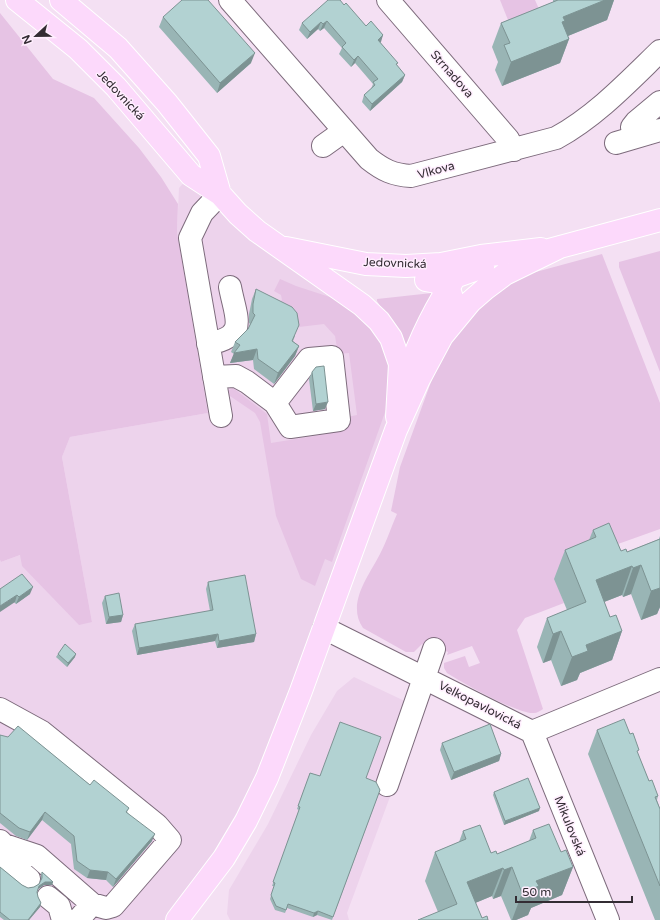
<svg xmlns="http://www.w3.org/2000/svg" width="660" height="920" font-family="'Varela Round',sans-serif">
  <style>
    .built { fill: #edd3ec }
    .green { fill: #e6c3e4 }
    .lines { fill: none; stroke-linecap: round; stroke-linejoin: round }
    .minor-casing { stroke: #7d6b7c; stroke-width: 24 }
    .major-casing { stroke: #fff; stroke-width: 24 }
    .minor { stroke: #fff; stroke-width: 22 }
    .major { stroke: #fcd9fb; stroke-width: 22 }
    .wall { fill: #99b5b5 }
    .shaded-wall { fill: #7d9393 }
    .building { fill: #b2d2d2; stroke: #7d9393 }
    .labels { text-anchor: middle; dominant-baseline: central; stroke-width: 3; stroke-linejoin: round; paint-order: stroke }
    .street-label { font-size: 12px; fill: #332c33; stroke: #ffeefe }
  </style>
  <rect width="100%" height="100%" fill="#f4e0f3"/>
  <!-- built -->
  <path class="built" d="M191,175L351,297L398,391L281,744L177,920H0V560L1,562L20,555L92,622L62,457L70,437L208,413L177,232L179,188Z
    M354,677L411,704L394,786L347,913L349,920H230L227,914L229,890L268,824L311,735L337,691Z"/>
  <!-- green -->
  <path class="green" d="M500,0H535L543,18L512,30Z
    M0,13L53,79L94,98L139,148L161,177L178,204L177,232L208,413L70,437L62,457L92,622L79,625L22,566L20,555L1,562L0,560Z
    M660,251V372L619,267V262Z
    M602,254L660,403V529L618,544L623,556L555,579L564,603L525,618L517,630L543,709C540,711 537,713 534,713C519,715 461,682 447,673L444,668V663L465,656L469,667L480,663L472,646L447,655L448,652L430,644L428,647L422,644L414,652H406L363,628C346,603 369,576 380,554C387,541 391,527 397,514L391,511L400,467L439,360L459,326L510,279Z
    M280,279L296,286L339,300L361,313L391,357L389,401L332,562L325,559L315,586L301,579L276,516L260,422L255,413L227,394V391L233,388L267,414L271,443L327,434L347,424V417L357,415L349,353L338,354L335,336L324,324L299,327L297,322L277,303L282,300L281,295L274,291Z
    M432,293L408,344L405,345L377,301V299Z"/>
  <g class="lines">
    <defs>
      <path id="minor" d="M230,0L369,159C383,170 393,175 411,176L556,138C596,116 628,82 660,51
        M388,0L508,139L514,150
        M635,137L632,127L636,122L660,102
        M616,143L660,130
        M323,146L344,131
        M220,194L202,213L190,238L221,416
        M208,344C249,336 236,319 230,287
        M214,377L236,376L247,382L275,403L290,427L339,420L332,357L309,359L275,403
        M324,628L532,732L660,679
        M0,709L42,732L157,825L170,840L113,906L106,908L92,904L78,920
        M532,732L608,920
        M387,785L434,649
        M0,841L4,845L37,856L92,904
        M0,854L29,879
        M48,897L59,906L63,920"/>
      <path id="major" d="M17,0L78,49L116,87L191,175L220,194L238,214L257,231L362,305L379,321L391,338L400,364L397,417
        M61,0L118,48L167,103L209,156L220,194
        M286,248L366,264L406,266L441,264L481,256L541,249
        M545,251L660,220
        M426,280C459,284 455,305 445,328
        M432,281L452,278L483,267
        M406,383C415,347 432,314 452,282
        M177,920L224,858L246,821L267,778L301,691L396,430L419,379L442,336L470,302L485,289L505,274L560,247"/>
    </defs>
    <!-- minor casing -->
    <use href="#minor" class="minor-casing"/>
    <!-- major casing -->
    <use href="#major" class="major-casing"/>
    <!-- minor -->
    <use href="#minor" class="minor"/>
    <!-- major -->
    <use href="#major" class="major"/>
  </g>
  <!-- wall -->
  <path class="wall" d="M553,0H614L607,20L568,36L569,39L560,63L502,86L495,70L498,62L492,47L501,23L553,2Z
    M344,5L366,26L383,35L380,42L397,66L405,75L402,82L370,111L362,102L364,95L371,89L373,84L355,63L351,67L339,54L342,48L324,28L320,31L318,29L307,39L299,30L302,23Z
    M163,17L251,63L217,93L159,27Z
    M256,289L295,336L293,341L299,346L295,356L274,384L254,369L253,360L230,363L234,354L231,352L235,342L248,329L250,324L249,323V314L252,299Z
    M312,372L325,409L313,411L309,379Z
    M593,530L621,551L627,552L659,539L660,536V607L657,614L641,620L631,594L623,597L622,595L604,602L610,617L622,631L612,660L580,673L577,680L561,686L551,660L543,663L537,647L547,618L567,610L554,579L565,550L589,540Z
    M208,582L256,634L254,642L217,648L215,641L137,655L132,631L135,624L210,611L206,589Z
    M0,589L30,594L16,604Z
    M105,596L123,615L121,622L106,624L102,603Z
    M58,654L75,657L67,667L56,657Z
    M597,730L638,754L649,781L658,796L657,800L660,809V920H655L588,754Z
    M0,735L90,785L129,808L127,812L152,841L113,887L106,880L87,878L74,869L71,844L42,820L27,840L16,836L0,823Z
    M442,743L501,754L499,761L451,780L440,750Z
    M310,773L320,776L366,778L380,790L332,920L317,915L313,917L287,908L285,913L275,910L270,899L274,886H272L299,810L297,809Z
    M494,792L539,811L504,825L493,795Z
    M533,830L561,852L573,867L562,895L531,908L528,915L516,920H511L501,896L493,899L492,896L475,903L482,918L488,920L438,912L425,881L435,852L459,842L463,831L491,853L497,854L529,841Z
    M0,867L22,885L28,888L34,887L39,884L41,881V876L42,872L53,882L52,885H44L38,889L37,892L38,897L41,903L40,907L29,920H4L0,917Z"/>
  <!-- shaded-wall -->
  <path class="shaded-wall" d="M605,0H614L607,20L558,40L569,39L560,63L502,86L511,62L563,17Z
    M327,21L324,28L320,31L323,24Z
    M321,22L318,29L307,39L310,32Z
    M383,35L381,42L375,47L378,40Z
    M255,53L251,63L217,93L220,83Z
    M358,56L355,63L351,67L354,60Z
    M405,75L402,82L370,111L372,104Z
    M299,346L295,356L274,384L278,373Z
    M257,349L253,360L230,363L234,353Z
    M328,402L325,409L313,411L316,404Z
    M641,565L631,594L623,597L633,568Z
    M632,566L622,595L586,609L596,580Z
    M33,587L30,594L16,604L19,597Z
    M660,588V607L657,614L641,620L651,591Z
    M17,595L15,602L0,612V606Z
    M123,615L121,622L106,624L109,617Z
    M561,631L551,660L543,663L553,634Z
    M622,631L612,660L580,673L577,680L561,686L572,657L586,645Z
    M218,634L215,641L137,655L139,648Z
    M256,634L254,642L217,648L219,641Z
    M76,654L75,657L67,667L68,663Z
    M501,754L499,761L451,780L454,772Z
    M540,808L539,811L504,825L505,821Z
    M45,812L42,820L27,840L30,832Z
    M155,834L152,841L113,887L116,879Z
    M512,867L501,896L493,899L504,870Z
    M573,867L562,895L531,908L528,915L516,920H512L522,893L536,881Z
    M503,868L492,896L456,911L467,882Z
    M90,870L108,872L106,880L87,878Z
    M45,882H53L52,885H44L38,889L39,886Z
    M41,903L40,907L29,920H28Z
    M318,911L317,915L313,917L314,913Z"/>
  <!-- building -->
  <path class="building" d="M182,0H208L255,53L220,83L163,17Z
    M328,0H340L344,5L346,3L366,26L371,21L383,35L378,40L398,63L396,64L405,75L372,104L364,95L375,85L373,82L378,79L358,56L354,60L342,47L346,43L327,21L323,24L321,22L310,32L302,23Z
    M558,0H605L563,17L565,21L562,22L569,39L511,62L504,45L510,43L501,23Z
    M256,289L292,307L297,313L299,325L292,341L299,346L278,373L258,359L257,349L234,353L240,345L235,342L248,329L255,315L253,313V304Z
    M324,366L328,402L316,404L312,372L316,367Z
    M609,523L621,551L626,549L627,552L660,539V588L651,591L641,565L633,568L632,566L596,580L610,617L616,615L622,631L586,645L588,651L572,657L561,631L553,634L547,618L586,602L565,550L596,537L593,530Z
    M22,574L33,587L19,597L17,595L0,606V589Z
    M245,575L256,634L219,641L218,634L139,648L135,624L213,610L208,582Z
    M119,593L123,615L109,617L105,596Z
    M65,644L76,654L68,663L58,654Z
    M624,719L630,734L633,733L639,750L637,751L649,781L652,780L658,796L655,797L660,809V886L597,730Z
    M340,722L381,737L366,778L376,782L380,790L333,917L318,911L314,913L288,904L286,910L276,906L271,895L275,883L273,882L300,807L298,806L310,773L320,776Z
    M490,724L501,754L454,772L442,743Z
    M18,726L90,785L94,780L129,808L126,812L155,834L116,879L108,872L90,870L77,861L74,836L45,812L30,832L19,828L0,813V735L8,737Z
    M528,778L540,808L505,821L494,792Z
    M549,824L561,852L566,850L573,867L536,881L539,886L522,893L512,867L504,870L503,868L467,882L482,918L487,916L488,920H418L457,904L435,852L466,839L463,831L480,825L491,853L496,851L497,854L536,838L533,830Z
    M0,867L22,885L28,888L34,887L39,884L42,878V872L53,882H45L39,886L37,892L38,897L41,903L28,920H10L0,912Z"/>
  <g class="labels">
    <!-- street labels -->
    <g class="street-label">
      <text transform="translate(452 74) rotate(49)">Strnadova</text>
      <text transform="translate(121 95) rotate(47)">Jedovnická</text>
      <text transform="translate(436 170) rotate(-15)">Vlkova</text>
      <text transform="translate(395 263) rotate(2)">Jedovnická</text>
      <text transform="translate(480 705) rotate(27)">Velkopavlovická</text>
      <text transform="translate(570 826) rotate(68)">Mikulovská</text>
    </g>
  </g>
  <!-- north arrow -->
  <g transform="translate(36 36) rotate(248)" stroke="#ffeefe" stroke-width="3" paint-order="stroke">
  <path d="M0-3L7 15L0 10L-7 15Z" fill="#332c33"/>
  <text y="-6" font-size="11" font-weight="bold" text-anchor="middle" fill="#332c33">N</text>
  </g>
  <!-- scale -->
  <path d="M516 896v6h116v-6" fill="none" stroke="#332c33" stroke-width="2"/>
  <text x="522" y="896" font-size="12" fill="#332c33" stroke="#ffeefe" stroke-width="3" paint-order="stroke">50 m</text>
</svg>
